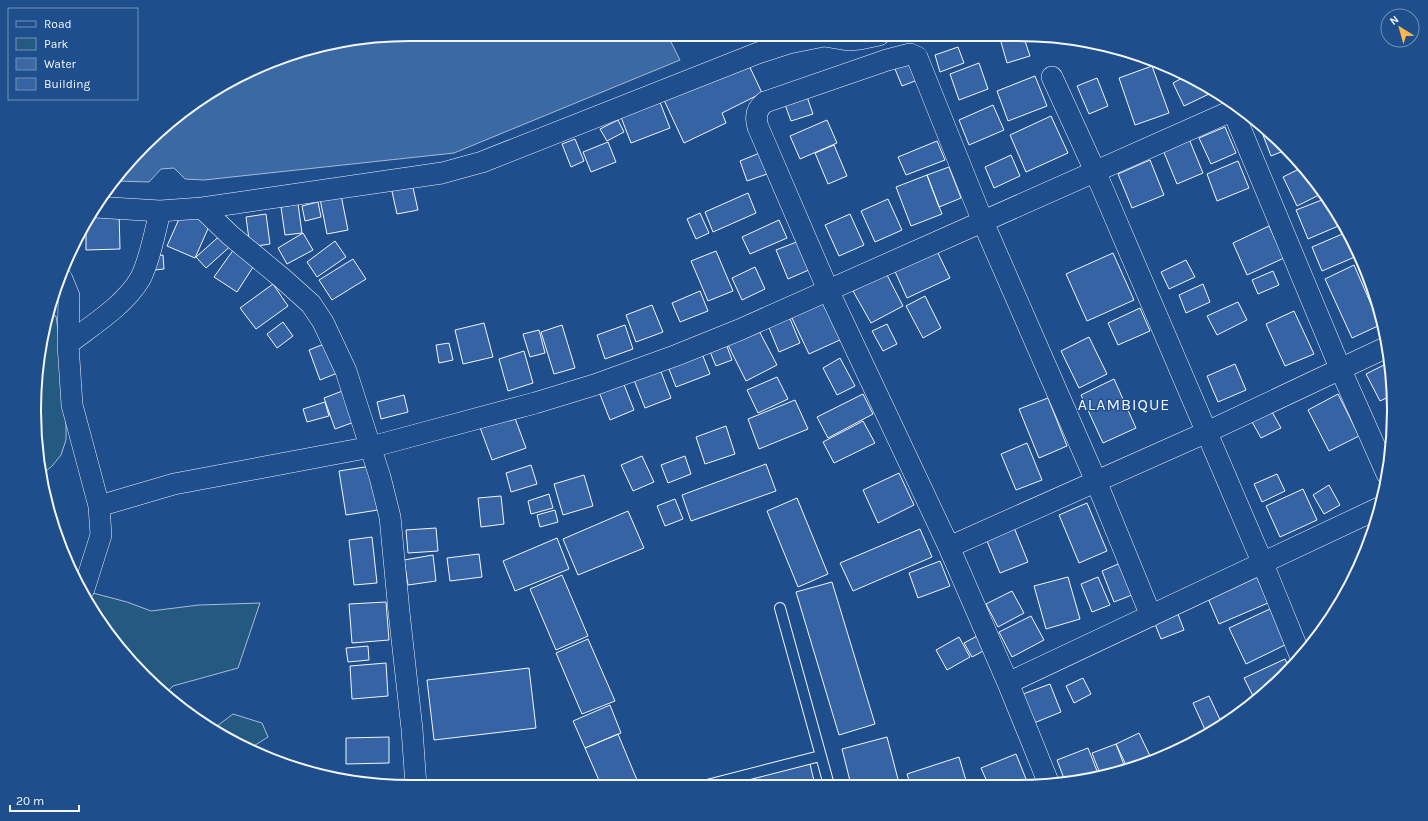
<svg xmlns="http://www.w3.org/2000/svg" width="1428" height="821" font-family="Karla,sans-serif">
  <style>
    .green { fill: #245a82; stroke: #a8bbd7 }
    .water { fill: #3b69a3; stroke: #a8bbd7 }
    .building { fill: #3563a3; stroke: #f2f6ff }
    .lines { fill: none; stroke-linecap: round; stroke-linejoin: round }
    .lane-casing { stroke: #f2f6ff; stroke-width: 12 }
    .street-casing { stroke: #f2f6ff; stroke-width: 22 }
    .lane { stroke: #1f4e8c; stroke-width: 10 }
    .street { stroke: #1f4e8c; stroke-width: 21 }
    .labels { text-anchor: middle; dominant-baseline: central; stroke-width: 3; stroke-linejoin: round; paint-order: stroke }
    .quarter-label { font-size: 16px; letter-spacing: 1px; fill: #f2f6ff; stroke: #1f4e8c }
    .rim { fill: none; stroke: #f2f6ff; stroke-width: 2 }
  </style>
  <rect width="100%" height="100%" fill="#1f4e8c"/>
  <!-- green -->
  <path class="green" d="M47,315L56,316L66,385V440L61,455L52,466L44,473L35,435Z
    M89,592L127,602L151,611L199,605L260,603L238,668L173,686L167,692L127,659L86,593Z
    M233,714L262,723L268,737L249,749L222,736L213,729Z"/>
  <!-- water -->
  <path class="water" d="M411,34H686L671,42L680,60L454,153L204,180L185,179L174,168L161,169L149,182L116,181L181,112L290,54Z"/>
  <!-- building -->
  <path class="building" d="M999,35H1023L1030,56L1007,63Z
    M958,47L964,63L940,72L935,55Z
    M911,57L920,79L902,86L893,64Z
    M747,61L762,93L722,113L726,123L684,143L664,100Z
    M979,63L988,89L959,100L950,74Z
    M1152,66L1169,113L1135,125L1119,78Z
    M1035,76L1047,106L1008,121L997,91Z
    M1186,76L1206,85L1211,93L1184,106L1173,83Z
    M1097,78L1108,106L1089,114L1077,86Z
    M805,91L813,114L791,121L783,99Z
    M658,97L670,128L631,143L619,112Z
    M993,105L1004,130L969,145L959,120Z
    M1051,116L1068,153L1026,172L1010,135Z
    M618,120L624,132L607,141L600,129Z
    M827,120L837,143L800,159L790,136Z
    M1258,122L1266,128L1286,150L1271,156Z
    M1225,127L1236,153L1211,164L1199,138Z
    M575,139L584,161L571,167L562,144Z
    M1189,139L1203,173L1177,184L1163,150Z
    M937,141L945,160L906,175L898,157Z
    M608,142L616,162L591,172L583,152Z
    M834,145L847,176L828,184L815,153Z
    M762,152L770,173L747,181L740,161Z
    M1011,155L1020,176L994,188L985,167Z
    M1150,160L1164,195L1132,208L1118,174Z
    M1238,161L1249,188L1217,201L1207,174Z
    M949,167L961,198L939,207L927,175Z
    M1303,167L1316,181L1323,193L1297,206L1283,177Z
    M927,175L942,214L911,226L896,187Z
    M412,183L418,210L397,214L391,187Z
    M748,193L756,213L713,232L705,212Z
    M341,195L348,230L327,234L320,199Z
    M1327,198L1343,224L1308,239L1296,210Z
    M888,199L902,230L875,242L861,211Z
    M318,202L321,217L305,221L302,206Z
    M298,204L302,233L285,235L281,207Z
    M183,210L211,222L195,258L167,246Z
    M119,211L120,249L86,250V227L93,212Z
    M700,213L709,233L696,239L687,219Z
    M266,214L270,244L250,247L246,217Z
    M850,214L864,245L839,256L825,225Z
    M779,220L787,238L750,254L742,237Z
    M1269,226L1284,258L1247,275L1233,243Z
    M224,232L234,243L206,268L196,257Z
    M1347,232L1357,256L1322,271L1312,247Z
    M303,233L313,250L287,264L278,248Z
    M335,241L346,257L317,277L307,262Z
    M799,241L811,269L788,279L776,250Z
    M935,247L950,278L907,298L893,267Z
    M234,249L255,264L237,292L214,277Z
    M716,251L733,291L708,301L691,261Z
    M1113,253L1134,300L1087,321L1066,274Z
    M163,255L164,269L155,270V256Z
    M353,259L366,279L332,300L319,280Z
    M1186,260L1195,277L1169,289L1161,272Z
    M1354,265L1380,325L1352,338L1325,279Z
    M755,267L765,289L742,300L732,278Z
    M1273,271L1279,285L1258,294L1252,280Z
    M886,273L903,306L871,323L853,291Z
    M273,284L288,306L256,329L240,308Z
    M1203,284L1210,302L1186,313L1179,295Z
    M700,291L708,311L680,322L672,303Z
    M925,296L941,328L923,338L906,306Z
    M823,299L842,339L809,354L790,314Z
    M1238,302L1247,320L1217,335L1207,316Z
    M652,305L663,332L636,342L626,315Z
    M1140,308L1150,331L1118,345L1108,323Z
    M1294,311L1314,354L1285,366L1266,324Z
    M788,314L800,343L779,352L767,323Z
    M283,322L293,336L277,348L267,334Z
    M484,323L493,357L463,364L455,330Z
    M887,324L897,344L883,351L872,331Z
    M562,325L575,368L554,374L541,332Z
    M625,325L633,349L605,359L597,335Z
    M757,327L777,365L746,381L727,343Z
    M539,330L545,353L530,357L523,334Z
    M1089,337L1107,374L1079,388L1061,351Z
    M725,341L732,360L716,366L708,347Z
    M329,342L340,372L320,380L309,350Z
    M449,343L453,360L439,363L436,345Z
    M524,351L533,383L508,391L499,359Z
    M701,351L710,374L676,387L667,364Z
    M840,358L855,386L837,395L823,368Z
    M658,364L671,398L645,408L632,375Z
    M1235,364L1246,390L1218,402L1207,376Z
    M1386,364L1391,374L1393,386V395L1380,401L1366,374Z
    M777,377L788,399L758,413L747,390Z
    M1114,379L1136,428L1103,443L1081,395Z
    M623,382L634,410L610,420L599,392Z
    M345,390L357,421L335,429L324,398Z
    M863,394L873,414L828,438L817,417Z
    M1338,394L1359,436L1329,451L1308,410Z
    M404,395L408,412L381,419L377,402Z
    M1048,398L1067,446L1039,458L1019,409Z
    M795,400L808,429L759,449L748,419Z
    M325,402L329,416L307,422L303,409Z
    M512,410L526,448L492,460L478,422Z
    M1271,410L1281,428L1261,438L1251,420Z
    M863,421L875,443L834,463L823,442Z
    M726,426L735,454L705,464L696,437Z
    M1027,443L1042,480L1016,490L1001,454Z
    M642,456L654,482L633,491L621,465Z
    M685,456L691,474L668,483L661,465Z
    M766,464L776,491L691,521L682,495Z
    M531,465L537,484L511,492L506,473Z
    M371,466L378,510L346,515L339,471Z
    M899,473L914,505L878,523L863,490Z
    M1277,474L1285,491L1262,502L1254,484Z
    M584,475L593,506L563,515L554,484Z
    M1329,485L1340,505L1324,514L1313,495Z
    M1303,489L1317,520L1280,537L1266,506Z
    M549,494L553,508L531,514L528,501Z
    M501,496L504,524L481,527L478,498Z
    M797,498L828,574L798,587L767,511Z
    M675,499L683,519L665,526L657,506Z
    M1087,503L1107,551L1079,563L1059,515Z
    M555,510L558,522L540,527L537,515Z
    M628,511L644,548L578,575L563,539Z
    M1013,525L1028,562L1000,573L985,536Z
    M436,528L438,551L408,553L406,530Z
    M920,529L932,557L853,591L840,563Z
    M372,537L377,583L354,585L349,540Z
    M557,538L569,569L515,591L503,561Z
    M479,554L482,577L450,581L447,558Z
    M433,555L436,581L408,585L404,560Z
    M940,561L950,586L918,598L909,573Z
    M1125,561L1137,593L1114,602L1102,571Z
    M562,575L588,636L556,650L530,589Z
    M1256,575L1268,603L1219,624L1207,596Z
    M1068,577L1080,619L1046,629L1034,586Z
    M1098,577L1110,605L1092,612L1081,584Z
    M832,582L875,724L839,735L796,592Z
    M1012,591L1024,613L998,627L986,604Z
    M386,602L389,640L352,643L349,604Z
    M1176,609L1184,630L1161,639L1153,619Z
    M1270,609L1287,644L1246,664L1229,628Z
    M1031,616L1044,640L1012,657L999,632Z
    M979,635L987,649L972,657L964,643Z
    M959,637L970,657L947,670L936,650Z
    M588,639L615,701L582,714L556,653Z
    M368,646L369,660L348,662L346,648Z
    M1285,659L1290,669L1284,677L1255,700L1244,678Z
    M386,663L388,696L352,699L350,666Z
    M529,668L536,728L434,740L427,680Z
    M1083,678L1091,694L1074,703L1066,686Z
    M1050,684L1061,712L1034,723L1023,694Z
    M1209,696L1223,726L1207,734L1193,703Z
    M610,705L621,733L585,748L573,721Z
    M1139,733L1152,760L1139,767L1128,769L1116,744Z
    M618,734L637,780L624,785H601L585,748Z
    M389,737V763L346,764V738Z
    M887,737L899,783L893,784L851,785L842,749Z
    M1116,744L1126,770L1101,776L1092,753Z
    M1088,748L1099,776L1066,784L1057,760Z
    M1016,754L1028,784H988L981,768Z
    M959,757L967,784H910L907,774Z
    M810,764L815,785H748L747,778Z
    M644,780L646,785H631Z"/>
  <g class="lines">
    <defs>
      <path id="lane" d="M780,608L829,785
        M707,785L820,756"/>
      <path id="street" d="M1052,77L1095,171L1263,564L1300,655
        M1233,111L1340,368L1387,474
        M95,207L160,211L202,208L442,173L482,162L758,53L789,43L824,36L848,40L860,39L879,35
        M202,208L230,235L282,278L311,304L323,322L346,371L380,477L390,517L399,612L412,729L416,786
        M62,279L69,296L68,344L72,405L99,506L101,535L84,589
        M68,344C92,325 124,306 140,279C149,263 156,229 160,211
        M99,506L174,484L371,447L535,403L594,385L677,355L739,330L1238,108
        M949,547L1207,432L1387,347
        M1008,683L1379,508
        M1049,784L1008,683L949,547L828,290L758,127C755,117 756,109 765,102L887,60L910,54L917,57L983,222L1096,481L1151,616"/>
    </defs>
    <!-- lane casing -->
    <use href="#lane" class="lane-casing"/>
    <!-- street casing -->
    <use href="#street" class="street-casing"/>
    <!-- lane -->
    <use href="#lane" class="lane"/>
    <!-- street -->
    <use href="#street" class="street"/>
  </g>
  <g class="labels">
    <!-- quarter labels -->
    <g class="quarter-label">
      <text x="1124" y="404">ALAMBIQUE</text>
    </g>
  </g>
  <!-- crop -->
  <path d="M0 0H1428V821H0ZM410 41H1018A369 369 0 0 1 1387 410V411A369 369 0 0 1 1018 780H410A369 369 0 0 1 41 411V410A369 369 0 0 1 410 41Z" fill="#1f4e8c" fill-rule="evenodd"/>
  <path class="rim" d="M410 41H1018A369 369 0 0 1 1387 410V411A369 369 0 0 1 1018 780H410A369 369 0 0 1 41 411V410A369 369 0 0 1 410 41Z"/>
  <!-- legend -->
  <rect x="8" y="8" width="130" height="92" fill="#1f4e8c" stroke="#7391ba"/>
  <rect x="16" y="21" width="20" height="6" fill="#1f4e8c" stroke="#7391ba"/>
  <text x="44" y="28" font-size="12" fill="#f2f6ff">Road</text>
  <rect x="16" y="38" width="20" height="12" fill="#245a82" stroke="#7391ba"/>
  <text x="44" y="48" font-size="12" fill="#f2f6ff">Park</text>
  <rect x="16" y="58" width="20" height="12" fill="#3b69a3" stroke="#7391ba"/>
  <text x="44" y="68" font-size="12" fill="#f2f6ff">Water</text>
  <rect x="16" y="78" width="20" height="12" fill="#3563a3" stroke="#7391ba"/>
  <text x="44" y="88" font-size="12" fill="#f2f6ff">Building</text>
  <!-- north arrow -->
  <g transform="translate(1400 28) rotate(323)"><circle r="19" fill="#1f4e8c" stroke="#7391ba"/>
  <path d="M0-3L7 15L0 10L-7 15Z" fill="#ffb74d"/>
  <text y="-6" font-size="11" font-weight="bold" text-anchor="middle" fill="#f2f6ff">N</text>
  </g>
  <!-- scale -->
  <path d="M10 805v6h69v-6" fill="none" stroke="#f2f6ff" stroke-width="2"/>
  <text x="16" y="805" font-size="12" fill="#f2f6ff" stroke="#1f4e8c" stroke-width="3" paint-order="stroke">20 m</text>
</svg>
